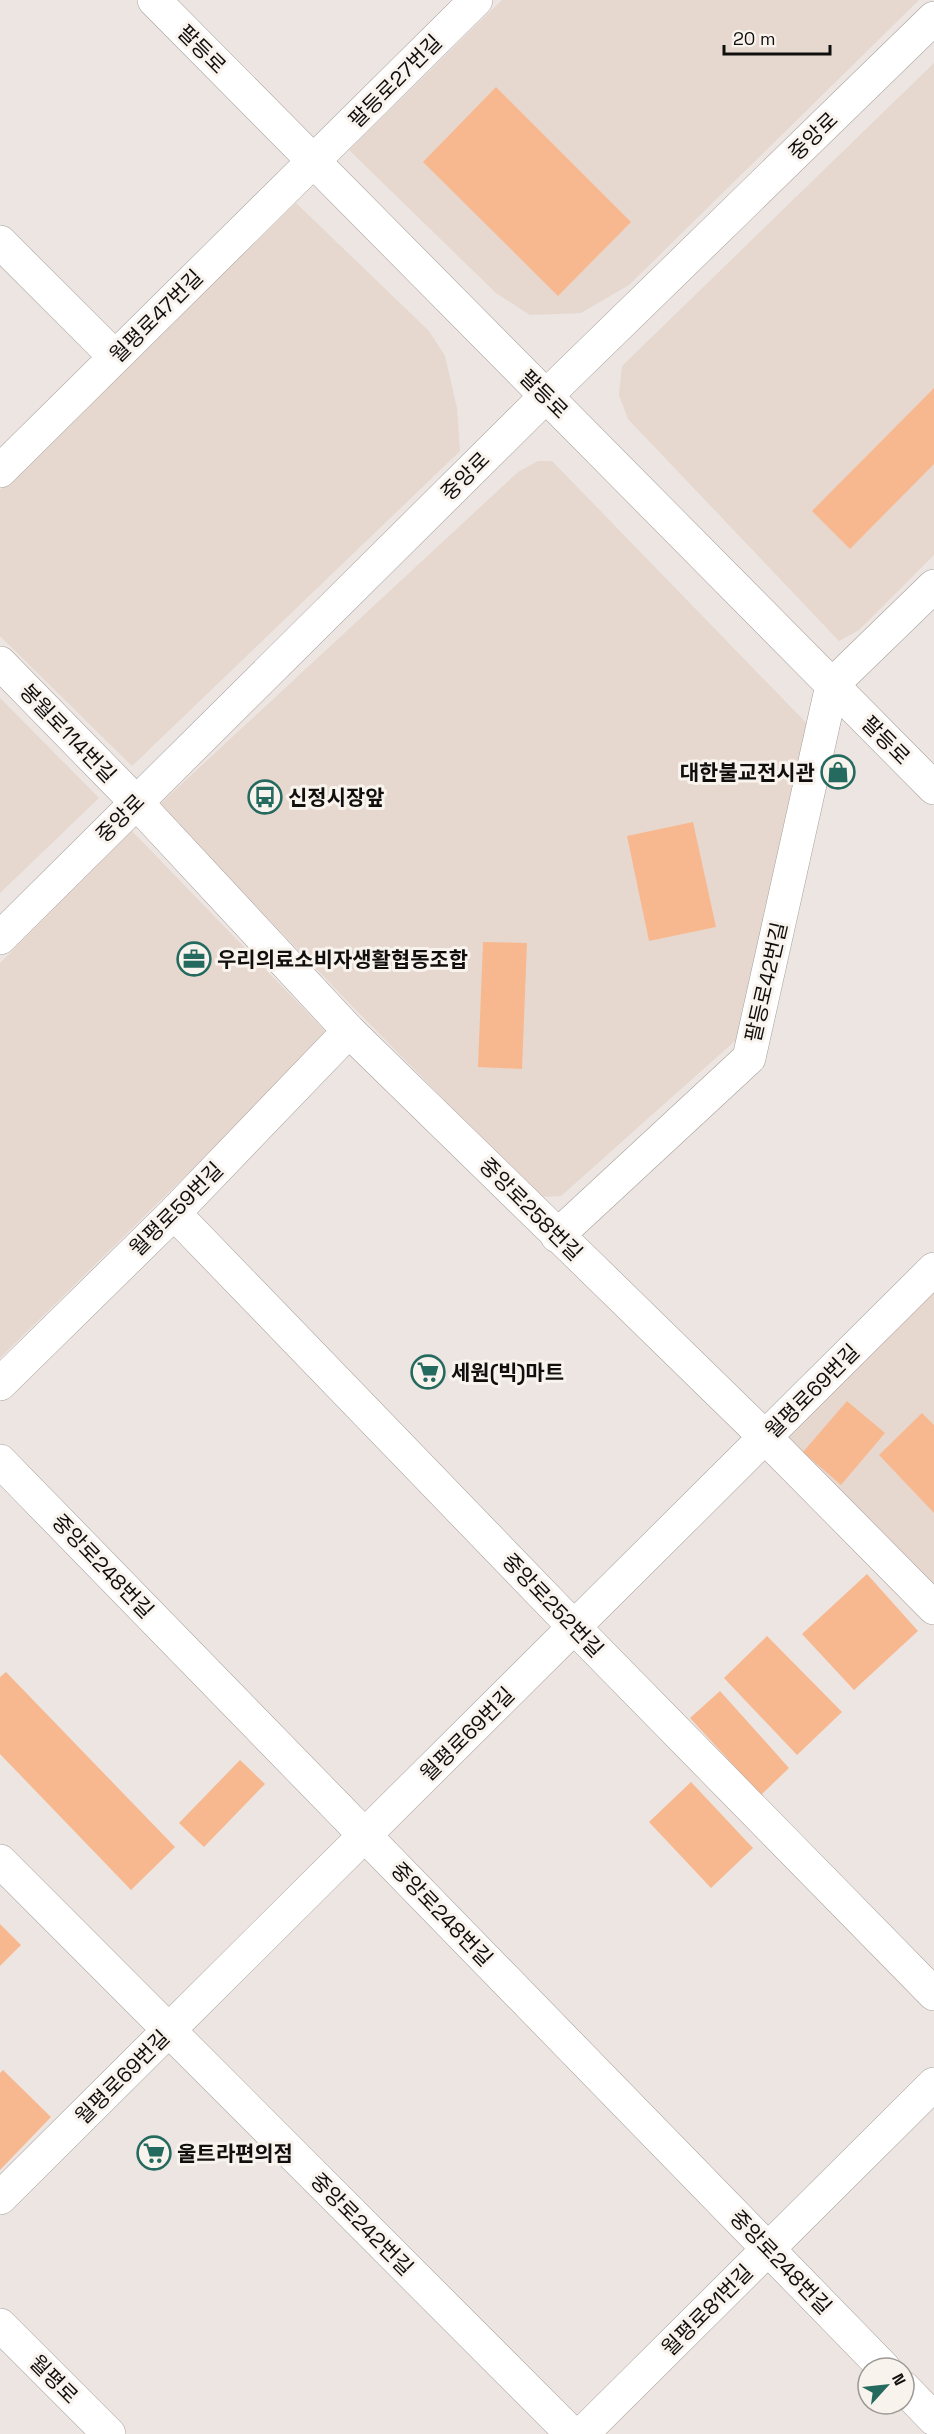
<svg xmlns="http://www.w3.org/2000/svg" width="934" height="2434" font-family="'Space Grotesk','Noto Sans KR',sans-serif">
  <style>
    .built { fill: #e6d8cf }
    .building { fill: #f8b88f }
    .lines { fill: none; stroke-linecap: round; stroke-linejoin: round }
    .street-casing { stroke: #a69f9b; stroke-width: 34 }
    .secondary-casing { stroke: #a69f9b; stroke-width: 34 }
    .street { stroke: #fff; stroke-width: 33 }
    .secondary { stroke: #fff; stroke-width: 33 }
    .labels { text-anchor: middle; dominant-baseline: central; stroke-width: 6; stroke-linejoin: round; paint-order: stroke }
    .street-label { font-size: 21px; fill: #110f0e; stroke: #f9f3ee }
    .poi-label { font-size: 21px; font-weight: bold; fill: #110f0e; stroke: #f9f3ee; text-anchor: start }
  </style>
  <rect width="100%" height="100%" fill="#ece5e1"/>
  <!-- built -->
  <path class="built" d="M502,0H919L629,285L581,313L530,315L496,293L349,150Z
    M934,63V555L859,630L839,641L628,419L619,395L622,366Z
    M296,203L429,331L445,356L457,408L460,451L132,766L0,636V490Z
    M538,461H552L816,733L736,1040L561,1196L540,1197L352,1006L159,805L518,472Z
    M0,698L99,798L0,893Z
    M132,831L326,1032L278,1085L0,1358V963Z
    M934,1291V1585L783,1438Z"/>
  <!-- building -->
  <path class="building" d="M496,87L631,222L558,296L423,162Z
    M934,388V464L850,549L812,511Z
    M693,822L716,927L649,941L627,836Z
    M483,942L527,943L522,1069L478,1067Z
    M847,1401L885,1433L841,1485L803,1452Z
    M922,1413L934,1425V1513L879,1455Z
    M867,1574L918,1631L854,1690L802,1634Z
    M767,1636L842,1712L797,1755L724,1678Z
    M6,1672L175,1847L131,1890L0,1754V1677Z
    M720,1691L789,1768L761,1795L690,1718Z
    M240,1760L265,1784L204,1847L179,1823Z
    M691,1782L753,1848L711,1888L649,1822Z
    M0,1924L21,1945L0,1966Z
    M3,2070L51,2117L0,2170V2073Z"/>
  <g class="lines">
    <defs>
      <path id="street" d="M0,242L115,357
        M0,471L476,0
        M0,663L136,802L349,1031L765,1437L934,1608
        M174,1213L574,1627L934,1994
        M557,1236L749,1058L832,685L934,586
        M0,1384L174,1213L349,1031
        M0,1461L884,2368
        M0,1861L572,2434
        M0,2198L934,1269
        M904,2388L934,2419
        M582,2434L934,2084"/>
      <path id="secondary" d="M154,0L934,788
        M0,938L546,396L934,18
        M0,2325L109,2434"/>
    </defs>
    <!-- street casing -->
    <use href="#street" class="street-casing"/>
    <!-- secondary casing -->
    <use href="#secondary" class="secondary-casing"/>
    <!-- street -->
    <use href="#street" class="street"/>
    <!-- secondary -->
    <use href="#secondary" class="secondary"/>
  </g>
  <!-- icons -->
  <defs>
    <symbol id="shop-ring" viewBox="-11 -11 22 22"><circle r="9.5" fill="#f9f3ee" stroke="#256a5e" stroke-width="1.5"/><path d="M-5-2.5h2.3a2.7 3.5 0 0 1 5.4 0H5L5.5 6h-11ZM-1.5-2.5h3a1.5 2.3 0 0 0-3 0Z" fill="#256a5e"/></symbol>
    <symbol id="bus-ring" viewBox="-11 -11 22 22"><circle r="9.5" fill="#f9f3ee" stroke="#256a5e" stroke-width="1.5"/><path d="M-5-6H5V4H4V6H2V4H-2V6H-4V4H-5ZM-3.5-4V0h7V-4ZM-3.5 1.2v1.5H-2V1.2ZM2 1.2v1.5H3.5V1.2Z" fill="#256a5e"/></symbol>
    <symbol id="office-ring" viewBox="-11 -11 22 22"><circle r="9.5" fill="#f9f3ee" stroke="#256a5e" stroke-width="1.5"/><path d="M-6-3h4V-5.5h4V-3h4V5H-6ZM-1-4.5V-3h2v-1.5ZM-6 0V1H6V0Z" fill="#256a5e"/></symbol>
    <symbol id="supermarket-ring" viewBox="-11 -11 22 22"><circle r="9.5" fill="#f9f3ee" stroke="#256a5e" stroke-width="1.5"/><path d="M-6-5.5h2.5l.6 2H6L4.5 2H-2.5L-4.4-4H-6ZM-1.5 3.2a1.3 1.3 0 1 0 .1 0ZM3 3.2a1.3 1.3 0 1 0 .1 0Z" fill="#256a5e"/></symbol>
  </defs>
  <g fill-rule="evenodd">
    <use href="#shop-ring" x="819" y="753" width="38" height="38"/>
    <use href="#bus-ring" x="246" y="778" width="38" height="38"/>
    <use href="#office-ring" x="175" y="940" width="38" height="38"/>
    <use href="#supermarket-ring" x="409" y="1353" width="38" height="38"/>
    <use href="#supermarket-ring" x="135" y="2134" width="38" height="38"/>
  </g>
  <g class="labels">
    <!-- street labels -->
    <g class="street-label">
      <text transform="translate(202 49) rotate(45)">팔등로</text>
      <text transform="translate(395 81) rotate(-45)">팔등로27번길</text>
      <text transform="translate(813 136) rotate(-44)">중앙로</text>
      <text transform="translate(156 316) rotate(-45)">월평로47번길</text>
      <text transform="translate(544 394) rotate(45)">팔등로</text>
      <text transform="translate(465 476) rotate(-45)">중앙로</text>
      <text transform="translate(68 733) rotate(46)">봉월로114번길</text>
      <text transform="translate(886 740) rotate(45)">팔등로</text>
      <text transform="translate(120 818) rotate(-45)">중앙로</text>
      <text transform="translate(766 982) rotate(-77)">팔등로42번길</text>
      <text transform="translate(176 1209) rotate(-45)">월평로59번길</text>
      <text transform="translate(531 1209) rotate(45)">중앙로258번길</text>
      <text transform="translate(812 1391) rotate(-45)">월평로69번길</text>
      <text transform="translate(103 1566) rotate(46)">중앙로248번길</text>
      <text transform="translate(553 1605) rotate(46)">중앙로252번길</text>
      <text transform="translate(467 1734) rotate(-45)">월평로69번길</text>
      <text transform="translate(442 1914) rotate(46)">중앙로248번길</text>
      <text transform="translate(122 2077) rotate(-45)">월평로69번길</text>
      <text transform="translate(362 2224) rotate(45)">중앙로242번길</text>
      <text transform="translate(781 2262) rotate(46)">중앙로248번길</text>
      <text transform="translate(707 2310) rotate(-45)">월평로81번길</text>
      <text transform="translate(54 2379) rotate(45)">월평로</text>
    </g>
    <!-- poi labels -->
    <g class="poi-label">
      <text x="815" y="772" text-anchor="end">대한불교전시관</text>
      <text x="288" y="797">신정시장앞</text>
      <text x="217" y="959">우리의료소비자생활협동조합</text>
      <text x="451" y="1372">세원(빅)마트</text>
      <text x="177" y="2153">울트라편의점</text>
    </g>
  </g>
  <!-- north arrow -->
  <g transform="translate(886 2386) rotate(63)"><circle r="28" fill="#f9f3ee" stroke="#9c9894" stroke-width="1.5"/>
  <path d="M0-4.5L10 22L0 15L-10 22Z" fill="#256a5e"/>
  <text y="-9" font-size="16" font-weight="bold" text-anchor="middle" fill="#110f0e">N</text>
  </g>
  <!-- scale -->
  <path d="M724 45v9h106v-9" fill="none" stroke="#110f0e" stroke-width="3"/>
  <text x="733" y="45" font-size="18" fill="#110f0e" stroke="#f9f3ee" stroke-width="4.5" paint-order="stroke">20 m</text>
</svg>
